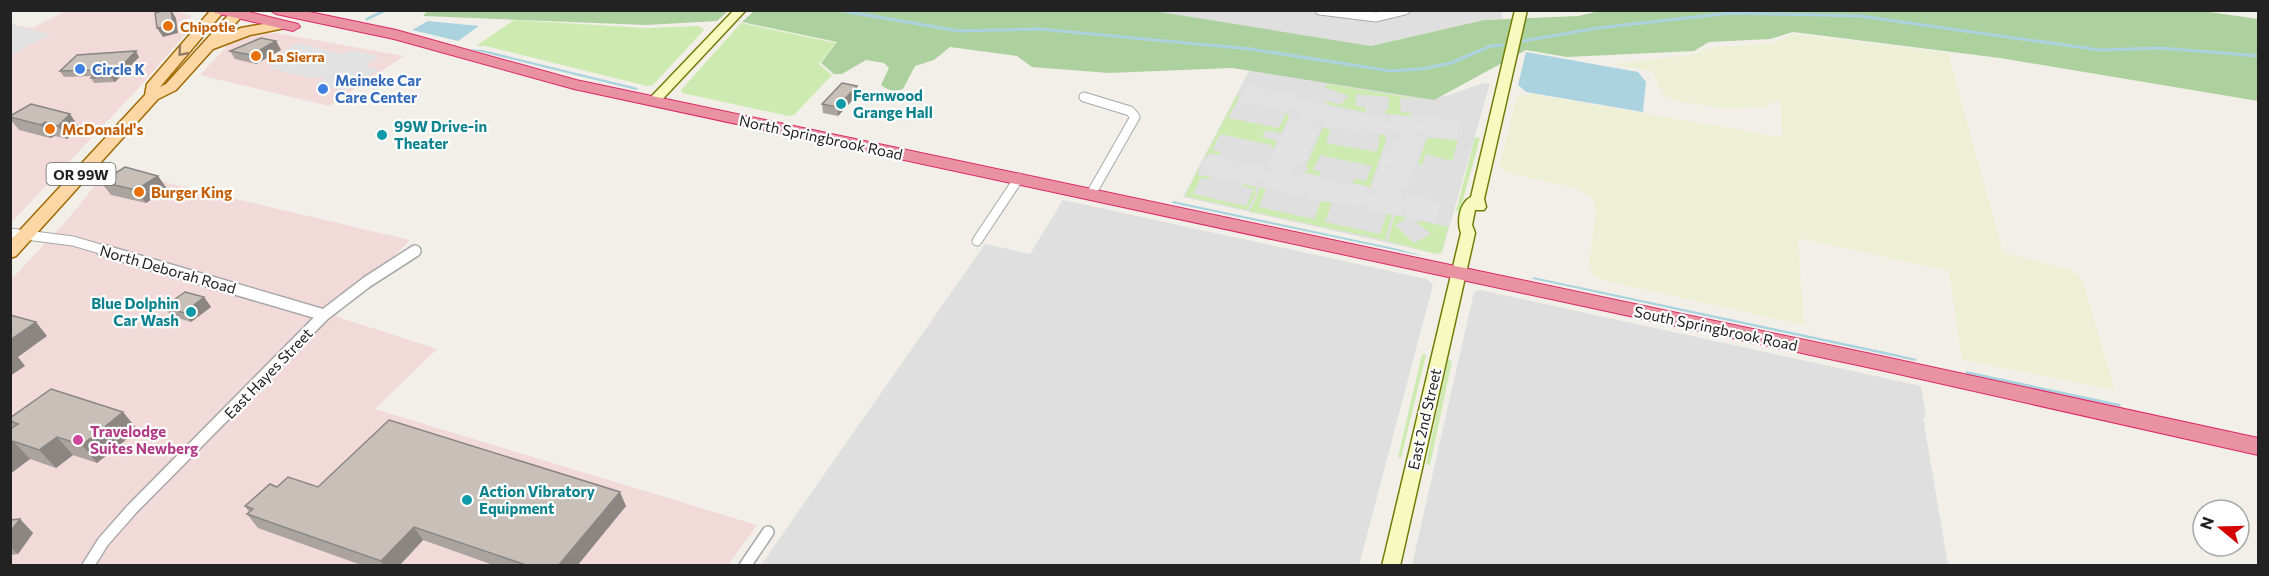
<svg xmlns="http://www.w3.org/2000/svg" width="2269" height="576" font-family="Commissioner,sans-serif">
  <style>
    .residential { fill: #e0dfdf }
    .commercial { fill: #f2dad9 }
    .farmland { fill: #eef0d5 }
    .grass { fill: #cdebb0 }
    .forest { fill: #add19e }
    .parking { fill: #e2e2e2; fill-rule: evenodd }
    .water { fill: #aad3df }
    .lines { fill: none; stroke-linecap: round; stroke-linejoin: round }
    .stream { stroke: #aad3df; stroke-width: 3 }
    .street-far1-casing { stroke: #a9a9a9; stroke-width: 11 }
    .street-casing { stroke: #a9a9a9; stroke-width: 14 }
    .secondary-casing { stroke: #707d05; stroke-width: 3 }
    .primary-casing { stroke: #a06b00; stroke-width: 3 }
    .highway-casing { stroke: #dc2a67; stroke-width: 2 }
    .street-far1 { stroke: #fff; stroke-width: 9 }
    .street { stroke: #fff; stroke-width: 11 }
    .secondary { fill: #f7fabf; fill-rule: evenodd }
    .primary { fill: #fcd6a4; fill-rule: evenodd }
    .highway { fill: #e892a2; fill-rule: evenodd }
    .wall { fill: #aba49e }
    .shaded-wall { fill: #8b8681 }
    .building { fill: #c7bfb8; stroke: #8b8681; stroke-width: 1.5 }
    .oneway { stroke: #8f7c63 }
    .food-dot { fill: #e8710a; stroke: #fff; stroke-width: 2 }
    .shop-dot { fill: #3f7fe0; stroke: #fff; stroke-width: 2 }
    .culture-dot { fill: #0f9aa8; stroke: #fff; stroke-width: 2 }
    .hotel-dot { fill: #d1479c; stroke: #fff; stroke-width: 2 }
    .labels { text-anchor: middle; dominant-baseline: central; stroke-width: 4.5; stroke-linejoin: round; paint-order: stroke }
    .far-food-label { font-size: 14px; font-weight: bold; fill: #c56008; stroke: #fff; text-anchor: start }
    .shield { fill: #fff; stroke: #646464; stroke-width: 1.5 }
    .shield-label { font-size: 14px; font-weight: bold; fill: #222 }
    .shop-label { font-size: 15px; font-weight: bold; fill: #366cbe; stroke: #fff; text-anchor: start }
    .culture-label { font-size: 15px; font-weight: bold; fill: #0d838f; stroke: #fff; text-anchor: start }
    .food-label { font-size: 15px; font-weight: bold; fill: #c56008; stroke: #fff; text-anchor: start }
    .street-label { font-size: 15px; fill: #222; stroke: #fff }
    .hotel-label { font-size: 15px; font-weight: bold; fill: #b23c85; stroke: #fff; text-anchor: start }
  </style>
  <rect width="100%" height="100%" fill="#f2efe9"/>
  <!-- residential -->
  <path class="residential" d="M1502,10V19L1484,20L1371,46L1148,11Z
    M1251,67L1400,93L1446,96L1480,84L1490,83L1442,253L1437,254L1183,197Z
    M1063,200L1427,279L1433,285L1359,565H761L985,244L1030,254Z
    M1480,290L1921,386L1926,417L1923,418L1948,565H1412L1474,292Z"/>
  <!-- commercial -->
  <path class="commercial" d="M68,10H171L192,16L185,20L186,23L193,26L134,93L11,223V24L32,28Z
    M260,33H277L404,56L329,106L200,75L230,43Z
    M109,169L410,240L335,316L437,349L375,409L757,525L728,565L11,566V280L66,221Z"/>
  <!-- farmland -->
  <path class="farmland" d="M1793,34L1948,53L2003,252L2070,270L2082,279L2115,390L1962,360L1949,271L1798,238L1804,325L1602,280L1593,275L1589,266L1596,209L1592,197L1576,188L1508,173L1499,167L1517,97L1521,95L1532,94L1782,137L1781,99L1764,107L1726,109L1677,101L1664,96L1652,71L1611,64L1692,55L1716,47L1773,43Z"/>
  <!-- grass -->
  <path class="grass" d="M514,20L646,28L699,26L704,30L653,85L647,86L486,46H476Z
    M741,23L836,43L819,64L832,75L794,115L789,116L682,93L681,90Z
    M1327,84L1425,100L1400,98L1401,112L1411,113L1412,116L1386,114L1385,110H1388L1389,97L1357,94L1355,106L1366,108L1365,112L1325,104L1328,101L1339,105L1349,96L1325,87Z
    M1237,95L1239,98L1228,118L1279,128L1286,114L1275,111L1288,114L1289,117L1281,133L1266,130L1262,137L1277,141L1274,148H1271V145L1220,134L1212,150L1221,152L1219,155L1210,153L1203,160Z
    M1323,127L1330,130L1326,143L1377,152L1380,134L1385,135L1386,140L1370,187L1353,183L1354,179L1366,181L1372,166L1320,155L1313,170L1321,172L1320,176L1304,172L1309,170L1306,167Z
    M1475,137L1480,138L1460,211H1456Z
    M1427,138L1458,140L1452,161L1426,154L1422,165L1418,164Z
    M1199,167L1198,175L1210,177L1209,179L1201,178L1193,194L1246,206L1254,189L1242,186L1243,184L1256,187L1255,196L1247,210L1185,196Z
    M1259,188L1266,189L1259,207L1314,219L1321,201L1332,203L1325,222L1380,234L1387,214L1392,215L1385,240L1249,211L1257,197Z
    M1395,215L1407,218L1395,225L1414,243L1431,234L1417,223L1421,221L1448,227L1442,252L1437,254L1388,241Z
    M1422,354L1426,355L1401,458L1398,457Z
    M1448,360L1452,361L1430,465L1426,464Z"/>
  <!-- forest -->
  <path class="forest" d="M428,10H728V11L717,21L646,25L423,16Z
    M755,10H1148L1371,46L1484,20L1578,16L1604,10H2196L2258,19V101L2000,58L1793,32L1770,39L1709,42L1694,51L1567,57L1526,50L1434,100L1232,68L1109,73L1032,67L1017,56L950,47L934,60L915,66L903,89C894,92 889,91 881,85L889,68L884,63L866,60L842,74H834L821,63L837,42L742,22Z"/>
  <!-- parking -->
  <path class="parking" d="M11,25L51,34L11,55Z
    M297,43L343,54L351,50L379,56L365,66L379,70L346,91L315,84L324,78L322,75L315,79L268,68L274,64L266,62Z
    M1247,86L1268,90L1266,94L1269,95L1272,91L1297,96L1295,100L1300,102L1305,98L1331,108L1328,112L1332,114L1333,109L1369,115V119L1371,115L1386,116V121H1391V116L1419,118V123H1422V118L1459,121L1457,138L1425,136L1424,131L1416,134L1415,136L1424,138L1406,190L1397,188L1396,194L1402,199H1405L1407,195L1441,202L1435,222L1405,216L1406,209H1403L1401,215L1375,211L1367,209L1368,203L1362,202L1360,208L1307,197L1309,191L1306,190L1304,196L1262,187L1264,181L1257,179L1254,185L1231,180L1234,175L1231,174L1227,179L1200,173L1210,155L1232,160L1230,165L1232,166L1236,161L1263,166V172L1276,169V167L1268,165L1280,142L1289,144L1280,141L1291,118L1300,120L1301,118L1297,110L1292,108L1286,111L1239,102ZM1324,121V126L1364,132L1366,127H1368L1369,133L1388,134V128L1399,134L1400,140L1392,143L1395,147L1387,146L1381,164L1390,166V168L1380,166L1372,188L1380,191L1366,194L1367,188L1339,182L1336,187H1333L1335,181L1302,174L1299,179L1291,173L1292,167L1298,162L1304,163L1312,144L1304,141L1313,142L1320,128L1312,124Z"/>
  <!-- water -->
  <path class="water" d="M428,21L479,26L458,41L412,30Z
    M469,49L483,50L638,88L636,90Z
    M1526,52L1638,72L1646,82L1643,112L1526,92L1518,85Z
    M1173,201L1394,248L1427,257L1172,203Z
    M1533,277L1895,354L1916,359V361L1533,279Z
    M1966,371L2120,404L2121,407L1966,374Z"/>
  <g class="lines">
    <!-- stream -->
    <path class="stream" d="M837,10L959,31L1039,29L1250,49L1391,71L1421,69L1451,63L1491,46L1502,45
      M367,19L386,10
      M1523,41L1598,28L1731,13L1860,16L2100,50L2160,48L2258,56"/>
    <defs>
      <path id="street-far1" d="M1320,10L1376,17L1405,10
        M1084,97L1130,111L1135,117L1091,194
        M10,233L73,241L107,251
        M977,241L1019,178"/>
      <path id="street" d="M102,250L324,315
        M88,566L103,542L132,509L324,315L367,282L415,251
        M745,566L768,532"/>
      <path id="secondary" d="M734,10H746L658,104H650L648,101L650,98Z
        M1515,10H1527L1484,199L1486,207L1484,210H1475L1472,225L1475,233L1400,566H1382L1461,233C1457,222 1459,203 1471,197Z"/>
      <path id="primary" d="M211,10H225L160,87L166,84L232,11H242L244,14L226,34L241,28L280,21L287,25L285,28L250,35L213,49L176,90L158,99L16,256L10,258V241L145,95L147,84Z"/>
      <path id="highway" d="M213,10H241L298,24L300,27L293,31L215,13Z
        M269,10H300L396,30L576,80L1876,355L2258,438V455L1876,369L574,89L394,39L276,14Z"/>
    </defs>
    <!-- street-far1 casing -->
    <use href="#street-far1" class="street-far1-casing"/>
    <!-- street casing -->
    <use href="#street" class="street-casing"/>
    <!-- secondary casing -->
    <use href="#secondary" class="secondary-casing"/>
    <!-- primary casing -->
    <use href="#primary" class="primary-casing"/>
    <!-- highway casing -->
    <use href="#highway" class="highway-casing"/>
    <!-- street-far1 -->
    <use href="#street-far1" class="street-far1"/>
    <!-- street -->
    <use href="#street" class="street"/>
    <!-- secondary -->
    <use href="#secondary" class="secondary"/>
    <!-- primary -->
    <use href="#primary" class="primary"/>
    <!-- highway -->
    <use href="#highway" class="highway"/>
  </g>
  <!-- wall -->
  <path class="wall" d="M276,41L281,50L256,64L235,59L230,51Z
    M139,57L115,82L94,83L91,78L93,76L64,77L60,71Z
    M857,86L858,94L838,116L823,113L822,104Z
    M10,116L79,127L67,139L55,136L50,138L19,130L10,119Z
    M158,176L167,189L146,203L111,195L101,182Z
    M204,297L211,307L191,322L171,316L164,307Z
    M10,418L138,430L97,463L73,455L56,468L30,459L10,474L14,427L10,423Z
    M277,487H318L626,506L577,566H496L423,540L399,566H364L258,528L247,514L249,512L245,506Z
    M20,519L33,533L18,554L10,555V520Z"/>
  <!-- shaded-wall -->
  <path class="shaded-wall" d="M171,10L176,18L178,33L163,37L157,28Z
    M276,41L281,50L256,64L251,55Z
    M136,51L139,57L115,82L111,77Z
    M857,86L858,94L838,116L837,107Z
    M70,114L79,127L67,139L58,126Z
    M45,122L55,136L50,138L41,125Z
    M158,176L167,189L146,203L136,190Z
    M204,297L211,307L191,322L184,313Z
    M36,322L47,336L18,357L25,366L10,376V340Z
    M123,412L138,430L97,463L82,445Z
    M57,437L73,455L56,468L39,450Z
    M13,441L30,459L10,474V443Z
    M620,492L626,506L577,566H558Z
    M20,519L33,533L18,554L10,547V532Z
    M414,527L423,540L399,566H384L381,561Z"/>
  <!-- building -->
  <path class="building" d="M165,10H171L173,25L157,28L155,13Z
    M261,38L276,41L251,55L230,51Z
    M136,51L111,77L91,78L98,70L60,71L77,55Z
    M842,83L857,86L837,107L822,104Z
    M31,104L70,114L58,126L45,122L41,125L10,117V116Z
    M125,167L158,176L136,190L101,182Z
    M185,292L204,297L184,313L164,307Z
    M10,315L36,322L10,340Z
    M51,389L123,412L82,445L57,437L39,450L13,441L10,443V429L18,424L10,421V418Z
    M389,420L620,492L558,566H529L414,527L381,561L247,514L253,509L245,506L270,484L277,487L288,477L318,487Z
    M20,519L10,532V520Z"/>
  <!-- one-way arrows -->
  <defs><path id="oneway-chevron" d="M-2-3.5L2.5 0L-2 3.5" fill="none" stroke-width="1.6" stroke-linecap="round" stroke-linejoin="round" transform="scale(1.5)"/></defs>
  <use class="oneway" href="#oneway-chevron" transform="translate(182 52) rotate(131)"/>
  <!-- markers -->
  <g class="food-dot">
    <circle cx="168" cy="26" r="6"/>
    <circle cx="256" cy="56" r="6"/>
    <circle cx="50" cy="129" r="6"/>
    <circle cx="139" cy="192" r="6"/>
  </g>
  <g class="shop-dot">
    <circle cx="80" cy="69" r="6"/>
    <circle cx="323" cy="89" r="6"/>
  </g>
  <g class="culture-dot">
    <circle cx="841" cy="104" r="6"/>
    <circle cx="382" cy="135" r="6"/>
    <circle cx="191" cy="312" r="6"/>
    <circle cx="467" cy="500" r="6"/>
  </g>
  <circle class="hotel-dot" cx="78" cy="440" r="6"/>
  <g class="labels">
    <!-- far-food labels -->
    <g class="far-food-label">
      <text x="180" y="26">Chipotle</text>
      <text x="268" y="56">La Sierra</text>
    </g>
    <!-- shield labels -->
    <rect class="shield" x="46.5" y="163" width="69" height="22" rx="4.5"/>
    <g class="shield-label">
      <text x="81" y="174">OR 99W</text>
    </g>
    <!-- shop labels -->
    <g class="shop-label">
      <text x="92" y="69">Circle K</text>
      <text x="335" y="80">Meineke Car<tspan x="335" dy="17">Care Center</tspan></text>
    </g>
    <!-- culture labels -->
    <g class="culture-label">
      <text x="853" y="95">Fernwood<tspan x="853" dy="17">Grange Hall</tspan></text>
      <text x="394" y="126">99W Drive-in<tspan x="394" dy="17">Theater</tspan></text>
      <text x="179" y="303" text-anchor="end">Blue Dolphin<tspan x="179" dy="17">Car Wash</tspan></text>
      <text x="479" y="491">Action Vibratory<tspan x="479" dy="17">Equipment</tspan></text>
    </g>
    <!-- food labels -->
    <g class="food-label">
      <text x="62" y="129">McDonald's</text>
      <text x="151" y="192">Burger King</text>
    </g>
    <!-- street labels -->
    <g class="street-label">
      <text transform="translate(821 137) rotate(12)">North Springbrook Road</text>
      <text transform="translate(168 269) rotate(16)">North Deborah Road</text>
      <text transform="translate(1716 328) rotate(12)">South Springbrook Road</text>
      <text transform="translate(268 373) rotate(-46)">East Hayes Street</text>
      <text transform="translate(1424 419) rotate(-77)">East 2nd Street</text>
    </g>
    <!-- hotel labels -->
    <g class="hotel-label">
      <text x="90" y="431">Travelodge<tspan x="90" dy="17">Suites Newberg</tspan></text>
    </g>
  </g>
  <!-- border -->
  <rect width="2269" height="576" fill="none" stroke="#222222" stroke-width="24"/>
  <!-- north arrow -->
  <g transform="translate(2221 528) rotate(289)"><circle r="28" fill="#ffffff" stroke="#a7a7a7" stroke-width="1.5"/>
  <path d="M0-4.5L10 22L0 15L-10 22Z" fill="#d40000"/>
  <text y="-9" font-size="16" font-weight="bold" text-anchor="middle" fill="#222222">N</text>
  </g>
</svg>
